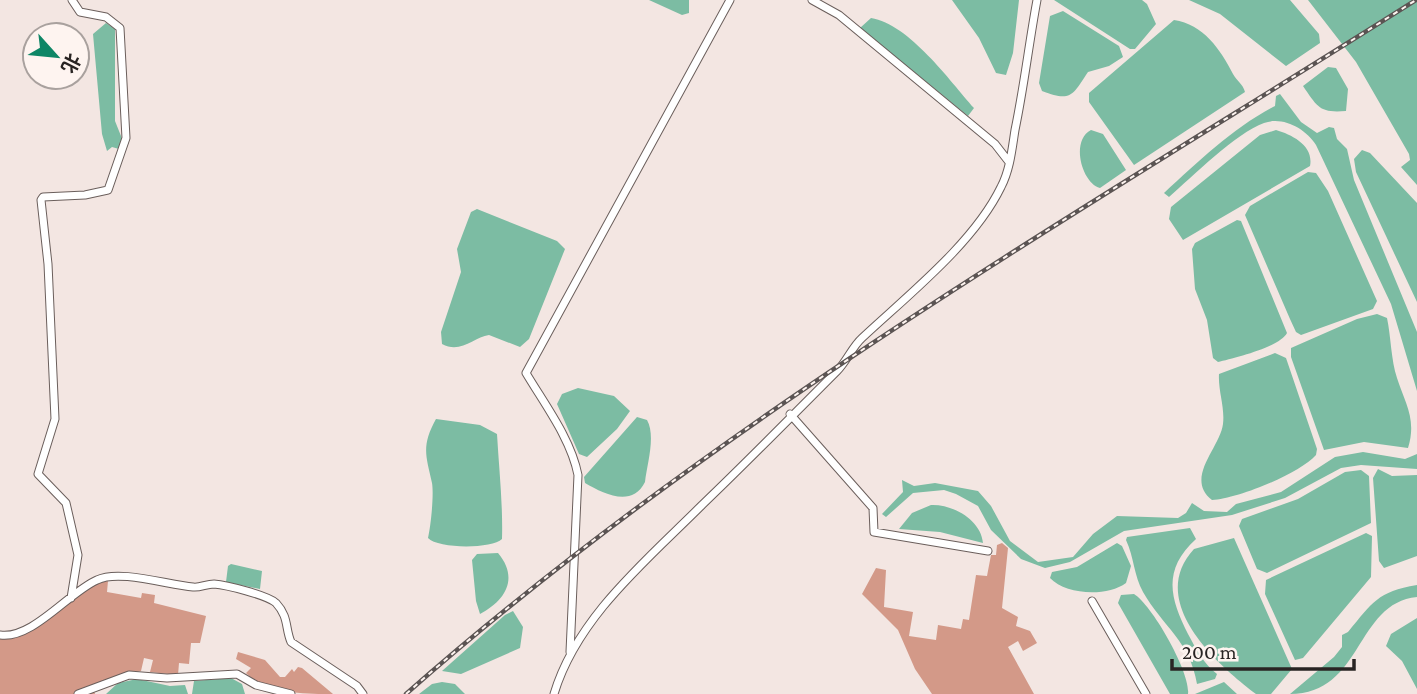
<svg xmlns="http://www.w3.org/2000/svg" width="1417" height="694" font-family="'Crimson Pro','Noto Sans SC',serif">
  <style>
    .forest { fill: #d39988 }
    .water { fill: #7cbca3 }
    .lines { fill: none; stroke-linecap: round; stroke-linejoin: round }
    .minor-casing { stroke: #6a5e5b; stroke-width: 9 }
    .minor { stroke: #fff; stroke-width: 7 }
    .rail-casing { stroke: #5b5453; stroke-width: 4.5 }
    .rail { stroke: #fef4f0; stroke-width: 2; stroke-dasharray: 5; stroke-linecap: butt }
  </style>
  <rect width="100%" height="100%" fill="#f3e6e2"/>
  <!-- forest -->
  <path class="forest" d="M1002,543L1008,548L1002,608L1018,617L1016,626L1030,631L1037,643L1023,651L1018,641L1008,647L1034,694H932L915,669L898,630L862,594L876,568L886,570L884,607L913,612L909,636L936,640L938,625L961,629L963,619L969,620L976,575L987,576L991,555H996L997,545Z
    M108,581L107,592L141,598L142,593L155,595L154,603L206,616L200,643H191L189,664L179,663L178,675L150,672L153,660L144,658L141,671L126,674L93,687L95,694H0V639L13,638L95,584Z
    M238,652L265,660L280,677H285L292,669L294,672L298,667L302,668L333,694C305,694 266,694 246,673L251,668L236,659Z"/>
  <!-- water -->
  <path class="water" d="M649,0H689V13L682,15Z
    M952,0H1019L1013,53L1006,75L996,73L979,38Z
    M1054,0H1142L1147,4L1156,24L1135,49H1130Z
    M1189,0H1290L1319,34L1320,43L1286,66L1220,14Z
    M1308,0H1417V185L1401,167L1410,160L1409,154L1356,62Z
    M1063,11L1119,46L1123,57L1109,66L1088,72C1073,94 1072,103 1042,91L1039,83L1050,16Z
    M871,18C909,24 950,81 974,108L968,116L860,28Z
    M1174,20C1203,24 1221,50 1233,74C1237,81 1243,84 1245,92L1134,165L1089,102V93Z
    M106,23L115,29V121L123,141L119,149L112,147L107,151L102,134L93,34Z
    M1328,67L1336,68L1348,89L1346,111C1320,113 1318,108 1303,86Z
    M1280,94L1301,122L1317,133L1329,127L1334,128L1337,139L1347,149L1354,180L1417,332V391L1391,304L1316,145C1306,129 1283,116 1264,123C1236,133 1192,177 1169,197L1164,193C1199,161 1233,128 1275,106L1276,96Z
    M1091,130L1103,134L1126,170L1100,188C1082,183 1070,141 1091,130Z
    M1276,130C1293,135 1314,146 1310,166L1183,240L1169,219L1171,207L1260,135Z
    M1362,150L1370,153L1417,203V302L1356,172L1354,159Z
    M1308,172L1316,173L1328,191L1377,301L1373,309L1301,335L1296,332L1290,319L1245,215L1250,206Z
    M477,209L557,241L565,249L529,339L520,347L489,335C474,337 461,354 442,344L441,332L461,272L457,249L471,212Z
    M1237,220L1241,221L1287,333C1280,347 1234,358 1218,362L1213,358L1207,320L1195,289L1192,249L1195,243Z
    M1377,314L1387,318C1391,337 1391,360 1397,378C1405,403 1417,419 1408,448L1364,442L1324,450L1291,357V348L1357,319Z
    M1275,353L1286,358L1317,449L1316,455C1299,474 1237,499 1212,500C1184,478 1220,448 1223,424C1225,407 1218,391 1219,374Z
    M578,388L614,396L630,411L617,429L587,457L579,454L557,404L562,394Z
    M637,417L647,420C656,436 647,464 645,482C632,508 604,494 585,483L584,477Z
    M436,419L480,425L497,434C499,469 503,504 502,539C492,549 438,549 428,538C431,525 434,494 432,483C426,456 421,446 436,419Z
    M1363,452L1405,459L1417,454V469L1361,465L1341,468L1285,498L1232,515L1124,531L1070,562L1045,568L1021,559L991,530L978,506L956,494L944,490L913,493L886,517L882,514L903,492L902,480L914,486L935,483L978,491L991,506L1010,541L1038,562L1073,557L1093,534L1117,516L1178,518L1186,513L1192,503L1204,511L1227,512L1236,504L1281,492L1335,457Z
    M1378,469L1392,476L1417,475V556L1384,568L1379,561L1373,478Z
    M1361,470L1369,476L1371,523L1267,573L1257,569L1239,526L1242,519L1298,499L1345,472Z
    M931,505C953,504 981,520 983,543L940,532L899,529L912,513Z
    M1190,528L1196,539C1162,570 1170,598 1188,634C1196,649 1204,664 1217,674L1215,679L1197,684C1190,641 1163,627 1143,592C1134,576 1134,557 1126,540L1127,537Z
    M1366,533L1372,536L1371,577L1303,658L1295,660L1265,594L1266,580Z
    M1234,538L1292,669L1271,694H1256C1216,664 1146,601 1194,549Z
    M1117,543L1122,546L1131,566L1126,583C1107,597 1066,595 1050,578L1052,572L1077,567Z
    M498,553C519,578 506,600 480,614L476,601L472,560L477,554Z
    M231,564L262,571L260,589L226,582L228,566Z
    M1417,585V597C1355,603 1363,694 1290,694L1334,657L1342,647V635L1348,632C1373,602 1377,592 1417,585Z
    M1134,594C1152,605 1191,673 1188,694H1170L1118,603L1121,595Z
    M513,611L523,627L520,648L461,674L442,671L505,615Z
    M1417,618V689L1402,661L1386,646L1391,634Z
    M231,678L242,684L245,694H192L194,681Z
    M137,679L170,686L185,685L188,694H106L118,683Z
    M442,682L455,684L465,694H419L432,684Z
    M1224,682L1237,694H1195Z"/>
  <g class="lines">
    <defs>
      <path id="minor" d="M812,0L839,15L995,144L1009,162
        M790,414L873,508L874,532L988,551
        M71,598L78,555L66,503L38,474L55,419L48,264L41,200L43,197L85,195L108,190L126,138L120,28L106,17L80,12L72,0
        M1092,601L1146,694
        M0,635C32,640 69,592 97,580C119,569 168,585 193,587C200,588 206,584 214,584C226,585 267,595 276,603C289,617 285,628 291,642L357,686L363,694
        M570,652L578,475C571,439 545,405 526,373L730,0
        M78,694L129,675L167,678L237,674L256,685L291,694
        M554,694C577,617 647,560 702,505C748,461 792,416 837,371C847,361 852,347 862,338C908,295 974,243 1001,187C1010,170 1012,149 1015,130C1024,87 1029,43 1037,0"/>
    </defs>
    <!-- minor casing -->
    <use href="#minor" class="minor-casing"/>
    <!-- minor -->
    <use href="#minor" class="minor"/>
    <defs>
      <path id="rail" d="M406,694C713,423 1071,218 1416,0"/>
    </defs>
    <!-- rail casing -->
    <use href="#rail" class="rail-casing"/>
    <!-- rail -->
    <use href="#rail" class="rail"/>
  </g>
  <!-- north arrow -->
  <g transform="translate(56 56) rotate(117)"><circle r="33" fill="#fef4f0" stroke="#a9a19e" stroke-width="2"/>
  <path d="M0-5L12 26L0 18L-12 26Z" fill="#0e8666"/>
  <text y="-10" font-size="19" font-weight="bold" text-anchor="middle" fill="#292423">北</text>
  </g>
  <!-- scale -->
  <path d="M1172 659v10h182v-10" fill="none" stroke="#292423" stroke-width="3.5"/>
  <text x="1182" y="659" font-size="21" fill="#292423" stroke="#fef4f0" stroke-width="5" paint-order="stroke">200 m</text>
</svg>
